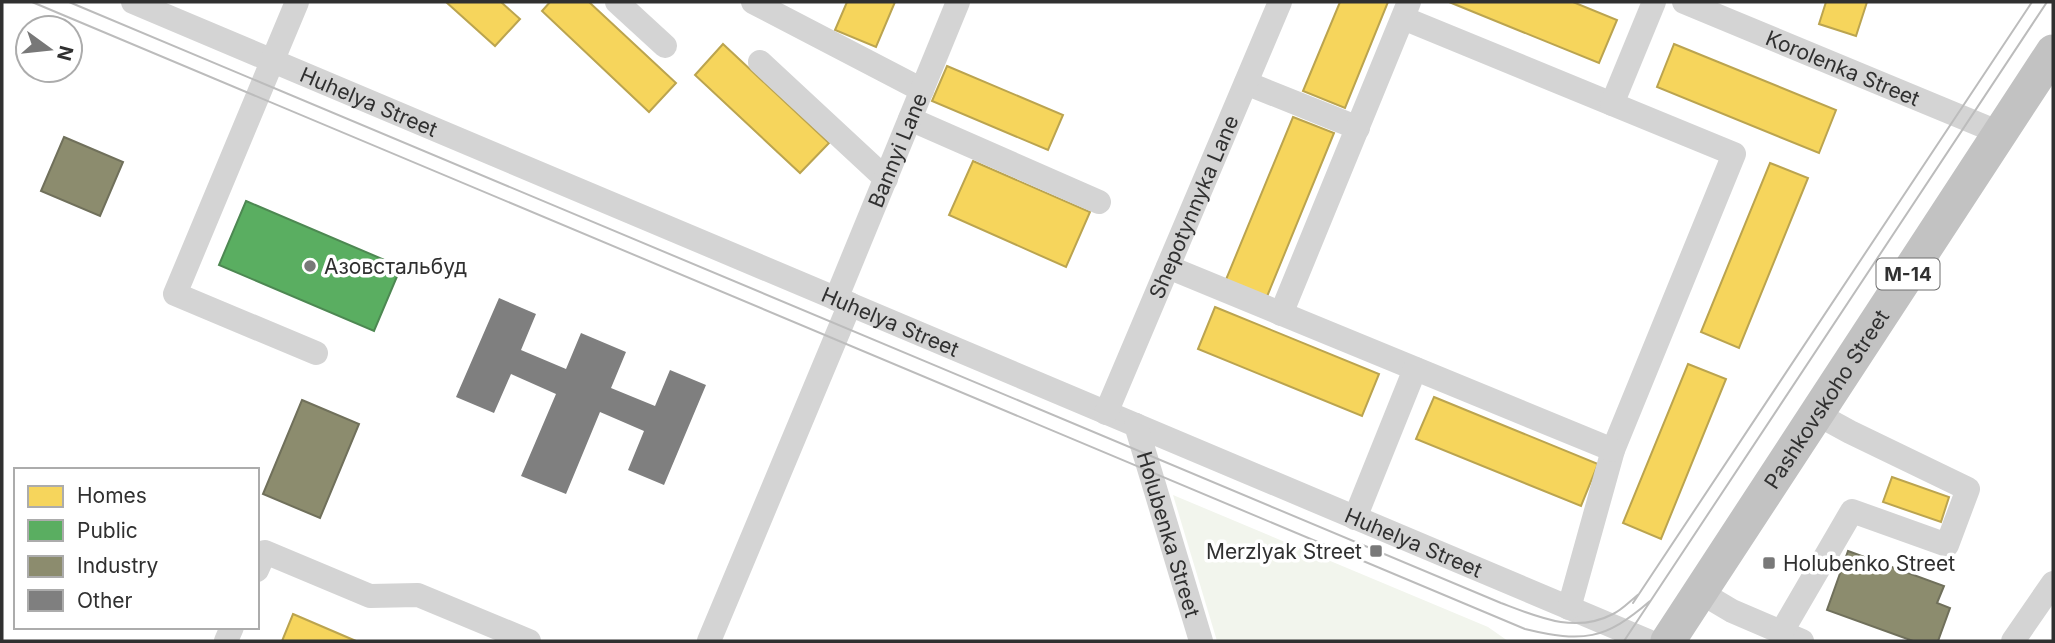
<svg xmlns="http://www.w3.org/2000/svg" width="2055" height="643" font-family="Inter,sans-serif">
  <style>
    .green { fill: #f2f5ed }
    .homes { fill: #f6d55c; stroke: #bba44f; stroke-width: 2 }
    .public { fill: #5aae61; stroke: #4d8852; stroke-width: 2 }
    .industry { fill: #8c8c6e; stroke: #70705b; stroke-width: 2 }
    .building { fill: #7f7f7f }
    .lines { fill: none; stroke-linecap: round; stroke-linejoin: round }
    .minor { stroke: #d4d4d4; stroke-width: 24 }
    .highway { stroke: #c2c2c2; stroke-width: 35 }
    .tram { stroke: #bcbcbc; stroke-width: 2 }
    .poi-dot { fill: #787878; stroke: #fff; stroke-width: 2.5 }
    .labels { text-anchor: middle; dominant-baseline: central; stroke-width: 7; stroke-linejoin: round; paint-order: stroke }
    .shield { fill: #fff; stroke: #6e6e6e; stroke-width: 2 }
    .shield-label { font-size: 19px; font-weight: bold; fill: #303030 }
    .street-label { font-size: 21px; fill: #303030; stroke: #fff }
    .poi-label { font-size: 21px; fill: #303030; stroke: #fff; text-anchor: start }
  </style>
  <rect width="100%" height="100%" fill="#fff"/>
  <!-- green -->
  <path class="green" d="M1173,495L1488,627L1508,641H1217Z"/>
  <!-- homes -->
  <path class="homes" d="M446,2H501L520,19L495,46Z
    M550,2H589L676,83L649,112L542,11Z
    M847,2H895L876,47L835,30Z
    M1340,2H1388L1345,108L1303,91Z
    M1449,2H1573L1617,20L1599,63Z
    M1826,2H1867L1856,36L1819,24Z
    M723,44L829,143L800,173L695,75Z
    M1674,44L1836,110L1819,153L1657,87Z
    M947,66L1063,115L1048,150L932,101Z
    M1293,117L1334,133L1266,299L1225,282Z
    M973,161L1090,212L1066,267L949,215Z
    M1770,163L1808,178L1739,348L1701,332Z
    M1215,307L1379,374L1362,416L1198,349Z
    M1688,364L1726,379L1661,539L1623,523Z
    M1434,397L1598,464L1581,506L1416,439Z
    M1892,477L1949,497L1941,522L1883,502Z
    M293,614L356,641H282Z"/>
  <!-- public -->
  <path class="public" d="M246,201L401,267L374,331L219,265Z"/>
  <!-- industry -->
  <path class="industry" d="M64,137L123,162L100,216L41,191Z
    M302,400L359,424L320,518L263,494Z
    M1848,551L1944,586L1937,603L1950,608L1938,641H1913L1827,610Z"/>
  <!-- building -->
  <path class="building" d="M499,298L536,314L521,350L566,369L581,333L626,352L611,388L655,406L670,370L706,385L664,485L628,470L644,431L600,412L566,494L521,476L556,394L511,374L494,413L456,397Z"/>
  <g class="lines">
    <!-- minor -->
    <g class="minor">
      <path id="s1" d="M133,2L1648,641"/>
      <path d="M297,2L175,294L316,353"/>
      <path d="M617,2L665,46"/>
      <path d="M753,2L922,90"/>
      <path id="s2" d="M1684,2L2000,133"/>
      <path d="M1403,18L1734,154L1613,450L1569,608"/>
      <path d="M760,62L886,179"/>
      <path d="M1246,83L1358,128"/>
      <path d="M1612,104L1654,2"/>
      <path d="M910,119L1099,202"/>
      <path d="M1168,267L1613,450"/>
      <path id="s3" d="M836,299L958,2"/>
      <path d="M1281,314L1409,2"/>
      <path id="s4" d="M1106,413L1280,2"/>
      <path id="s5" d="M1136,425L1201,641"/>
      <path d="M1355,518L1415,369"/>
      <path d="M257,570L265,552L370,596L418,595L529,641"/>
      <path d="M1700,592L1732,611L1802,641"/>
      <path d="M1781,633L1852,511L1947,545L1968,489L1850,432L1817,414"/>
      <path d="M226,641L232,627"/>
      <path d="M709,641L850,304"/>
      <path d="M2013,641L2053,583"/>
    </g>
    <!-- highway -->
    <path class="highway" id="s6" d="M1668,641L2053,52"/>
    <!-- tram -->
    <path class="tram" d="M32,2L1525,629C1583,643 1605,640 1650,601
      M69,2L1501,603C1538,617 1575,634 1613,614C1622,610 1630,601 1639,594
      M1633,603L2032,2
      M1624,641L2047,2"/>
  </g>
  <!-- markers -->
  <g class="poi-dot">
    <circle cx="310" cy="266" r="7"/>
    <rect x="1369" y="544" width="14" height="14" rx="3.5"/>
    <rect x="1762" y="556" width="14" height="14" rx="3.5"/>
  </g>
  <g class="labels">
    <!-- shield labels -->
    <rect class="shield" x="1876.5" y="258.5" width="63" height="31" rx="5"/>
    <g class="shield-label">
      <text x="1908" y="274">М-14</text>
    </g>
    <!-- street labels -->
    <g class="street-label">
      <text stroke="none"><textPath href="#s2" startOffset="172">Korolenka Street</textPath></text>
      <text stroke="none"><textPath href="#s1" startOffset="256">Huhelya Street</textPath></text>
      <text stroke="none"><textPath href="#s3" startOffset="161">Bannyi Lane</textPath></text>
      <text stroke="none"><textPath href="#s4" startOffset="224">Shepotynnyka Lane</textPath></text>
      <text stroke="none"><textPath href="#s1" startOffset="822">Huhelya Street</textPath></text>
      <text stroke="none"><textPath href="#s6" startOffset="289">Pashkovskoho Street</textPath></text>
      <text stroke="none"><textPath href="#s5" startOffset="114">Holubenka Street</textPath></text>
      <text stroke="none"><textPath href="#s1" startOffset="1390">Huhelya Street</textPath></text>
    </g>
    <!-- poi labels -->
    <g class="poi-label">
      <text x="324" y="266">Азовстальбуд</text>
      <text x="1362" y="551" text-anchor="end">Merzlyak Street</text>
      <text x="1783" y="563">Holubenko Street</text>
    </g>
  </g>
  <!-- border -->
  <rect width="2055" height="643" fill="none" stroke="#303030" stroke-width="7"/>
  <!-- legend -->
  <rect x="14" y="468" width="245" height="161" fill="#ffffff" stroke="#acacac" stroke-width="2"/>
  <rect x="28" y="486" width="35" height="21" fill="#f6d55c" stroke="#acacac" stroke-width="2"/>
  <text x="77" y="503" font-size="21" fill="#303030">Homes</text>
  <rect x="28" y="520" width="35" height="21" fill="#5aae61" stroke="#acacac" stroke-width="2"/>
  <text x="77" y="538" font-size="21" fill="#303030">Public</text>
  <rect x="28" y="556" width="35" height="21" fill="#8c8c6e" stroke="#acacac" stroke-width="2"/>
  <text x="77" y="573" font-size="21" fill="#303030">Industry</text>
  <rect x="28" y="590" width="35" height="21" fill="#7f7f7f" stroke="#acacac" stroke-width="2"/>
  <text x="77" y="608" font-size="21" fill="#303030">Other</text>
  <!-- north arrow -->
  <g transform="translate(49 49) rotate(105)"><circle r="33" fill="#ffffff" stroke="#acacac" stroke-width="2"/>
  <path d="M0-5L12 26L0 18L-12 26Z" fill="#787878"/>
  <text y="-10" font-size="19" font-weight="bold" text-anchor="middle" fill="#303030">N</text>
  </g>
</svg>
